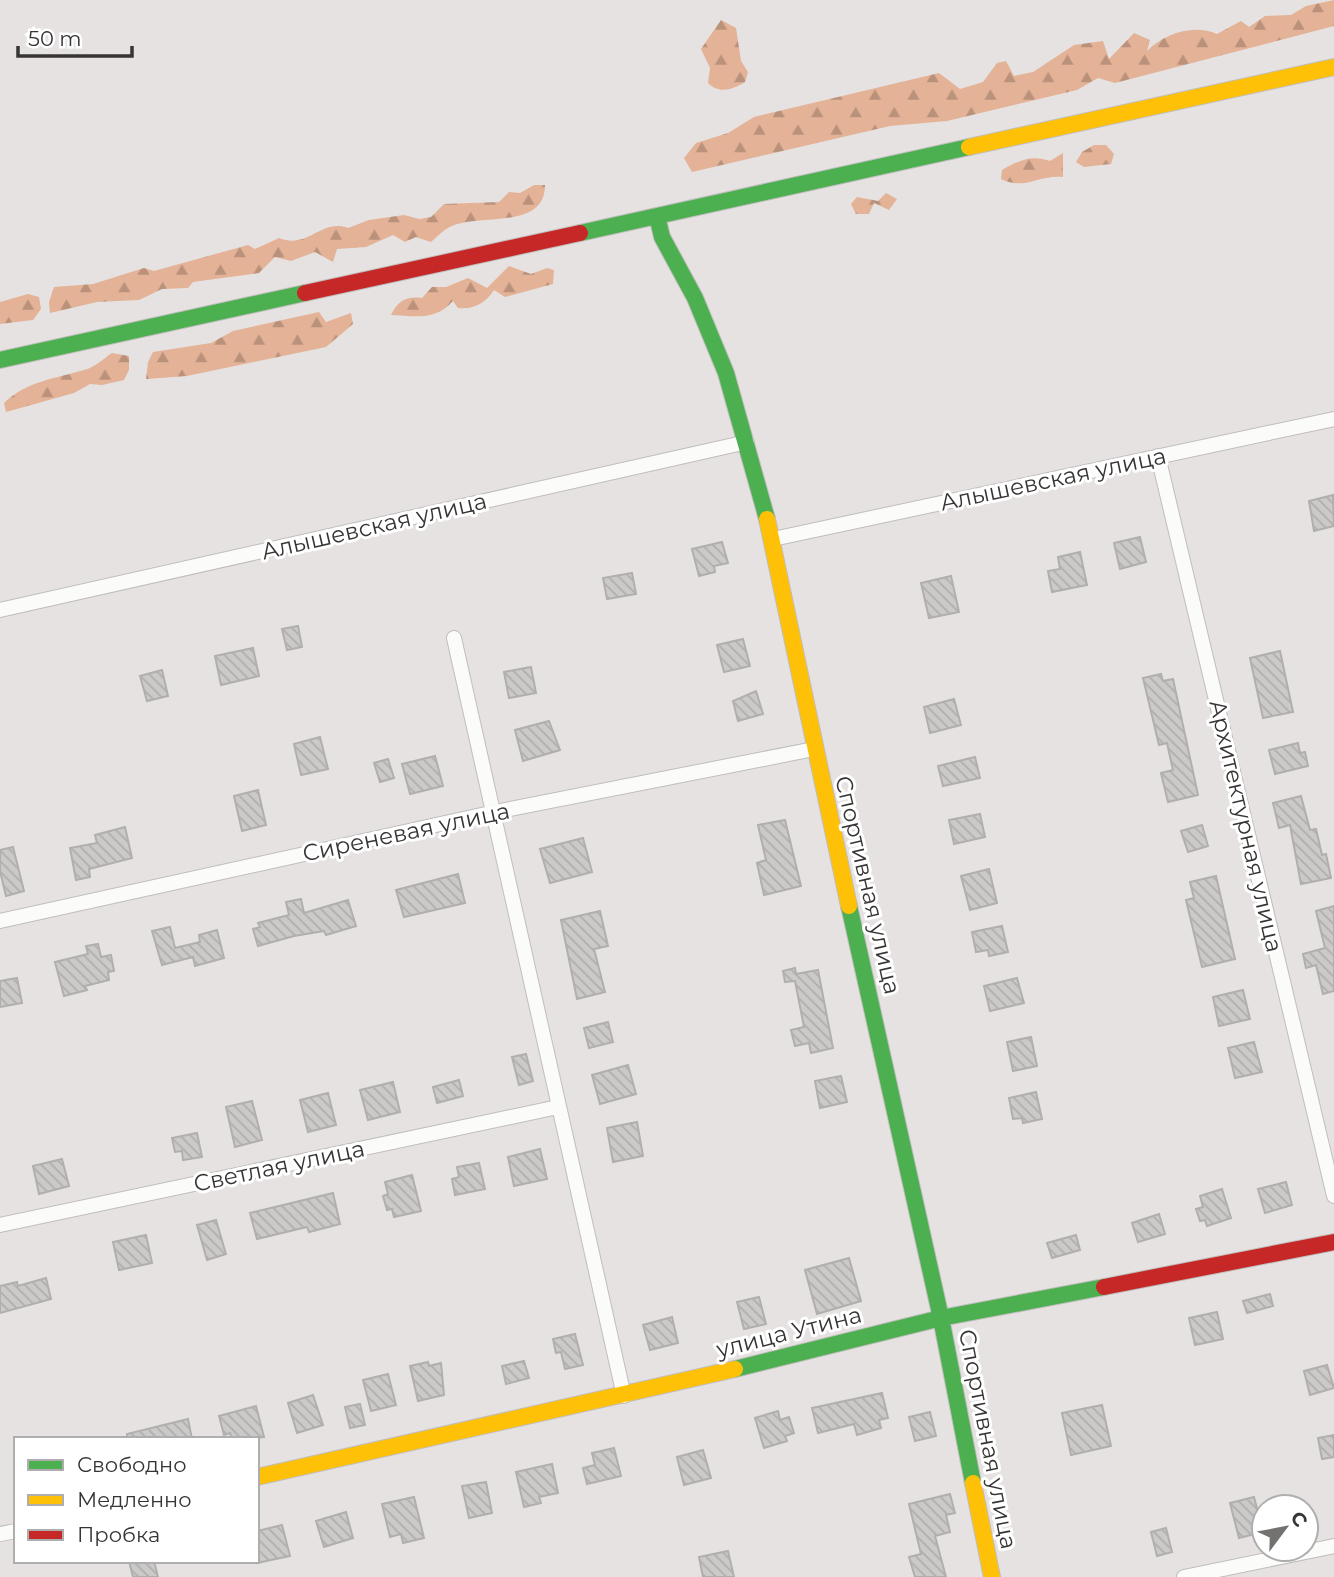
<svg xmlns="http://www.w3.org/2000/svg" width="1334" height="1577" font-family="Montserrat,sans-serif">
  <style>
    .forest { fill: url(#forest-firs) }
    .building { fill: url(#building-back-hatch); stroke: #b1afae; stroke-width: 2 }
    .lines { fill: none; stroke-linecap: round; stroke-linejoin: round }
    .street-casing { stroke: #c0bebd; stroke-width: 16 }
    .fast-casing { stroke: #c0bebd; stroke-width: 18 }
    .slow-casing { stroke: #c0bebd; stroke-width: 18 }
    .jam-casing { stroke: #c0bebd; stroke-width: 18 }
    .street { stroke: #fbfbfa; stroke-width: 14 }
    .fast { stroke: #4caf50; stroke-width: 16 }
    .slow { stroke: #ffc107; stroke-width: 16 }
    .jam { stroke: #c62828; stroke-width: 16 }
    .labels { text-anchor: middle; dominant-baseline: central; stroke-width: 6; stroke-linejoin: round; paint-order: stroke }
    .street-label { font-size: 23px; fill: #373534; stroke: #fff }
  </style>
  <defs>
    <pattern id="forest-firs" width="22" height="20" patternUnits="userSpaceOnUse" patternTransform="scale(1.75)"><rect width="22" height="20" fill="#e4b296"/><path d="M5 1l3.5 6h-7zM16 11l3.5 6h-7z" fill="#ba927b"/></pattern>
    <pattern id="building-back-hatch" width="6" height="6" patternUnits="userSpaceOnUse" patternTransform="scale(1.75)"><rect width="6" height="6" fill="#cccac9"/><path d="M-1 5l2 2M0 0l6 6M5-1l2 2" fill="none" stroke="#b0aead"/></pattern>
  </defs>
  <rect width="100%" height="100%" fill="#e5e2e1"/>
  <!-- forest -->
  <path class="forest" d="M1334,0V26L1115,83L1098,78L1077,90L947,121L890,126L692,172L684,158L696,143L728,133L754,117L939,73L960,89L983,82L997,63L1006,61L1014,76L1033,72L1074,45L1103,41L1109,59L1134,33L1150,40L1147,51C1165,33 1194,24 1217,34L1241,21L1249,27L1265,16L1291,15L1306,6Z
    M721,20L736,28L741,61L748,72L745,82C732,90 719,94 708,83L710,68L701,49Z
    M1094,145H1106L1114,154L1111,164L1084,167L1076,162L1082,152Z
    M1063,153V177C1040,174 1024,191 1001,179L1002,170C1018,161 1031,154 1050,161Z
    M534,185H545C545,232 475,212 448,228C442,231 436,238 431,242L416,237L405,242L393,235L366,247L337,249L333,262L315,252L291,261L275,257L259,273L193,282L188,288L162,289L139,300L97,302L50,313L49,302L54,287L93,284L144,268L154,271L248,245L255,249L279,238C308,250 321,218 348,228L369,220L404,215L419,219L431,217L444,204L499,202L509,192L520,193Z
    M886,193L897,199L889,210L874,203L869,214H856L851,204L857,197L878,201Z
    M509,266L531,274L547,268L554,270L553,284L505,297L494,290C486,303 473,310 458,308L453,301C435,321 416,316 391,315C398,301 406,296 422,298L432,287H446L468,278L487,288Z
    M28,294L39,297L41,309L33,320L0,324V302Z
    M319,312L326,322L351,313L353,324L326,347L187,376L146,379L148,362L153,352L211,343L233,331Z
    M112,353L129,356V370L124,380L102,385L90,384L74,393L6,412L4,403C27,381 54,379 84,370C94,368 103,359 112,353Z"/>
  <!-- building -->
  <path class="building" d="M1333,495L1334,526L1314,531L1309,501Z
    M1140,537L1146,562L1120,569L1114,543Z
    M722,542L728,563L714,566L715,572L699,576L692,549Z
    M1080,552L1087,585L1052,592L1048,571L1060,569L1058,557Z
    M632,573L636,594L607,599L603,578Z
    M951,576L959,612L929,618L921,583Z
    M298,626L302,647L287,650L282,629Z
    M743,639L750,666L724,672L717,645Z
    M253,648L259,676L221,685L215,656Z
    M1280,651L1293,712L1263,718L1250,658Z
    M531,667L536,693L509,698L504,672Z
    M162,670L168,696L147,701L140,676Z
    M1161,674L1163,681L1173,679L1198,795L1168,802L1161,773L1173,770L1167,743L1159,745L1143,678Z
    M756,691L763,714L738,721L733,701Z
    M954,699L961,725L930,733L924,707Z
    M549,721L560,750L523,761L515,730Z
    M320,737L328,769L301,775L294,744Z
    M1298,743L1300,753L1305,752L1308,766L1275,774L1269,750Z
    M435,756L443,786L410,794L402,764Z
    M975,757L980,778L943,786L938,766Z
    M388,759L394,778L380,782L374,763Z
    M258,790L266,825L242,831L234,796Z
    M1301,796L1310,830L1316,829L1322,855L1326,854L1331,878L1301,884L1290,825L1279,828L1273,803Z
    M980,814L985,837L954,844L949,820Z
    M785,820L801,886L764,895L757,863L766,860L758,825Z
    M1202,825L1208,846L1188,852L1181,831Z
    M125,827L132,858L89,869L90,877L76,880L70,848L97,843L95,835Z
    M583,838L592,872L550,883L540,849Z
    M13,847L24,891L6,896L0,871V850Z
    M989,869L997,903L970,910L961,876Z
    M458,874L465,903L404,917L396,890Z
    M1216,876L1235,959L1202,967L1186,900L1194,898L1190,882Z
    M301,899L304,913L348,900L356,926L326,935L324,931L294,936L258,946L253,929L260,927L258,923L289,915L286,902Z
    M1334,906V991L1323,994L1316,965L1306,968L1303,954L1325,948L1316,911Z
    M600,911L608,946L594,949L605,992L577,999L561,920Z
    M1002,926L1008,952L989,956L988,950L976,952L972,932Z
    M170,927L175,948L200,942L199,935L217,930L224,958L195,966L193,957L162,965L152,931Z
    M98,944L101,957L111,955L114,971L108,972L109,980L85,986L87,990L64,996L55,962L88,954L86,946Z
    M795,968L796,974L818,970L833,1048L811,1053L809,1043L795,1046L791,1030L804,1027L795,981L785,982L783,971Z
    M17,978L22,1003L0,1007V981Z
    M1017,978L1024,1003L990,1011L984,986Z
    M1243,990L1250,1019L1219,1026L1213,997Z
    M608,1022L613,1042L589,1048L584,1028Z
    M1031,1037L1037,1066L1013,1071L1007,1042Z
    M1254,1042L1262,1072L1235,1078L1228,1048Z
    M526,1054L533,1081L519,1085L512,1057Z
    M628,1065L636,1094L600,1104L592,1075Z
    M841,1076L847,1102L820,1108L815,1081Z
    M459,1080L463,1096L437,1103L433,1087Z
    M393,1082L400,1112L368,1120L360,1090Z
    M1036,1092L1042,1119L1023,1123L1022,1118L1013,1119L1009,1098Z
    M328,1093L336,1125L308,1132L300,1100Z
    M252,1101L262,1140L235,1147L226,1107Z
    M637,1122L643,1156L613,1162L607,1128Z
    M197,1133L202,1157L183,1160L182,1151L175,1152L172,1138Z
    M540,1149L547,1179L514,1186L508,1157Z
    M62,1159L69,1186L39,1194L33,1166Z
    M479,1163L485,1189L455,1195L452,1179L459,1177L457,1167Z
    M412,1175L421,1211L394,1217L392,1209L387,1210L383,1196L388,1194L385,1182Z
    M1286,1182L1292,1205L1265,1213L1258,1189Z
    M1222,1189L1231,1218L1207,1226L1205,1220L1200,1221L1196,1209L1203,1207L1200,1196Z
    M333,1193L340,1224L309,1232L307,1227L257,1239L250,1213Z
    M1159,1214L1165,1234L1138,1242L1132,1223Z
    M216,1220L226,1254L207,1260L197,1225Z
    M146,1235L152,1263L119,1270L113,1242Z
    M1076,1235L1080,1250L1052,1258L1047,1243Z
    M849,1258L861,1301L817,1314L805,1270Z
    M46,1278L51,1299L0,1313V1286L17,1282L18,1286Z
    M1270,1294L1273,1306L1247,1313L1243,1301Z
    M759,1297L766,1324L744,1329L737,1302Z
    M1217,1312L1223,1339L1195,1345L1189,1318Z
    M672,1317L678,1343L650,1350L643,1325Z
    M575,1334L583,1365L565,1369L561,1352L556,1353L553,1339Z
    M524,1361L529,1378L506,1384L502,1366Z
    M428,1362L429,1366L441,1363L444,1395L418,1401L410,1366Z
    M1327,1365L1334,1388L1310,1395L1304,1371Z
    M388,1374L396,1405L371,1411L363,1380Z
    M882,1393L888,1418L879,1420L881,1428L857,1435L854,1424L818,1433L812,1408Z
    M313,1395L323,1425L297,1433L288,1403Z
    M360,1404L365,1425L350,1428L345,1407Z
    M1102,1405L1111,1446L1071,1455L1062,1413Z
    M256,1406L264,1437L232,1439L230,1433L224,1435L219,1416Z
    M778,1411L780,1420L789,1417L794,1433L785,1436L787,1441L764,1448L755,1418Z
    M930,1412L936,1436L915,1441L909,1417Z
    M188,1419L192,1439H127V1434Z
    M1334,1435V1457L1322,1459L1318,1438Z
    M614,1448L621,1476L587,1484L583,1468L595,1465L592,1453Z
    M703,1450L711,1478L684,1485L677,1457Z
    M552,1464L558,1493L539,1497L541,1503L524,1507L516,1472Z
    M486,1482L492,1513L469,1518L462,1486Z
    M950,1494L955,1513L946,1515L950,1532L935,1536L946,1577H915L909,1557L921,1554L909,1504Z
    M414,1497L424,1538L403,1543L401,1534L390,1537L382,1504Z
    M1254,1497L1263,1532L1239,1538L1230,1503Z
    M346,1512L353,1538L324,1547L316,1521Z
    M282,1525L290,1556L257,1563V1531Z
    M1166,1528L1172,1552L1157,1556L1151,1532Z
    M728,1551L734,1577H703L699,1557Z
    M129,1561H154L158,1577H133Z"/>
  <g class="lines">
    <defs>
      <path id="street" d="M1158,456L1334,1196
        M773,539L1334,419
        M0,610L747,442
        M454,638L624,1396
        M0,921L495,812L814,749
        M0,1225L558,1107
        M0,1534L16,1531
        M1184,1577L1334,1546"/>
      <path id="fast" d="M657,216L662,237L695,298L726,373L767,519
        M580,233L969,147
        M0,360L305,293
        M849,906L941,1318L973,1483
        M735,1369L941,1318L1104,1287"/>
      <path id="slow" d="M969,147L1334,67
        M767,519L849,906
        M257,1477L735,1369
        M973,1483L992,1577"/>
      <path id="jam" d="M305,293L580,233
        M1104,1287L1334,1242"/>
    </defs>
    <!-- street casing -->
    <use href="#street" class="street-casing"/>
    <!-- fast casing -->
    <use href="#fast" class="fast-casing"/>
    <!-- slow casing -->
    <use href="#slow" class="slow-casing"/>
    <!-- jam casing -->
    <use href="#jam" class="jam-casing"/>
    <!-- street -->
    <use href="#street" class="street"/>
    <!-- fast -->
    <use href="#fast" class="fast"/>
    <!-- slow -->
    <use href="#slow" class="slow"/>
    <!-- jam -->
    <use href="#jam" class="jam"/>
  </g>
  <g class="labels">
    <!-- street labels -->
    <g class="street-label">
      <text transform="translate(1053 479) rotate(-12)">Алышевская улица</text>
      <text transform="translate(374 526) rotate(-13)">Алышевская улица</text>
      <text transform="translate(1246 826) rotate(77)">Архитектурная улица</text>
      <text transform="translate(406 832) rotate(-12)">Сиреневая улица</text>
      <text transform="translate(868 885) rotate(77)">Спортивная улица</text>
      <text transform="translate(279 1166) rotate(-12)">Светлая улица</text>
      <text transform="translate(789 1332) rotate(-14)">улица Утина</text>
      <text transform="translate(988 1439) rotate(79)">Спортивная улица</text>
    </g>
  </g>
  <!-- legend -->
  <rect x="14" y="1437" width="245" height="126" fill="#ffffff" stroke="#afaeae" stroke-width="2"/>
  <rect x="28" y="1460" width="35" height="10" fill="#4caf50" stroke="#afaeae" stroke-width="2"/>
  <text x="77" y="1472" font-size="21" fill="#373534">Свободно</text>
  <rect x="28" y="1495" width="35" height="10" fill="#ffc107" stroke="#afaeae" stroke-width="2"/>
  <text x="77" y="1507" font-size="21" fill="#373534">Медленно</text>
  <rect x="28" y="1530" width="35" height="10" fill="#c62828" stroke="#afaeae" stroke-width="2"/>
  <text x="77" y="1542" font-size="21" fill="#373534">Пробка</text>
  <!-- north arrow -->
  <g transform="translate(1285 1528) rotate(58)"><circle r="33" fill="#ffffff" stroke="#afaeae" stroke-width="2"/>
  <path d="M0-5L12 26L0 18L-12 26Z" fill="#747271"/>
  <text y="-10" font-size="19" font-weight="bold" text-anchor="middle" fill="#373534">С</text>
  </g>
  <!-- scale -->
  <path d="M18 46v10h114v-10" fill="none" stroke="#373534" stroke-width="3.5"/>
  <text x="28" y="46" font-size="21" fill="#373534" stroke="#ffffff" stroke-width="5" paint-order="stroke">50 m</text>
</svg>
